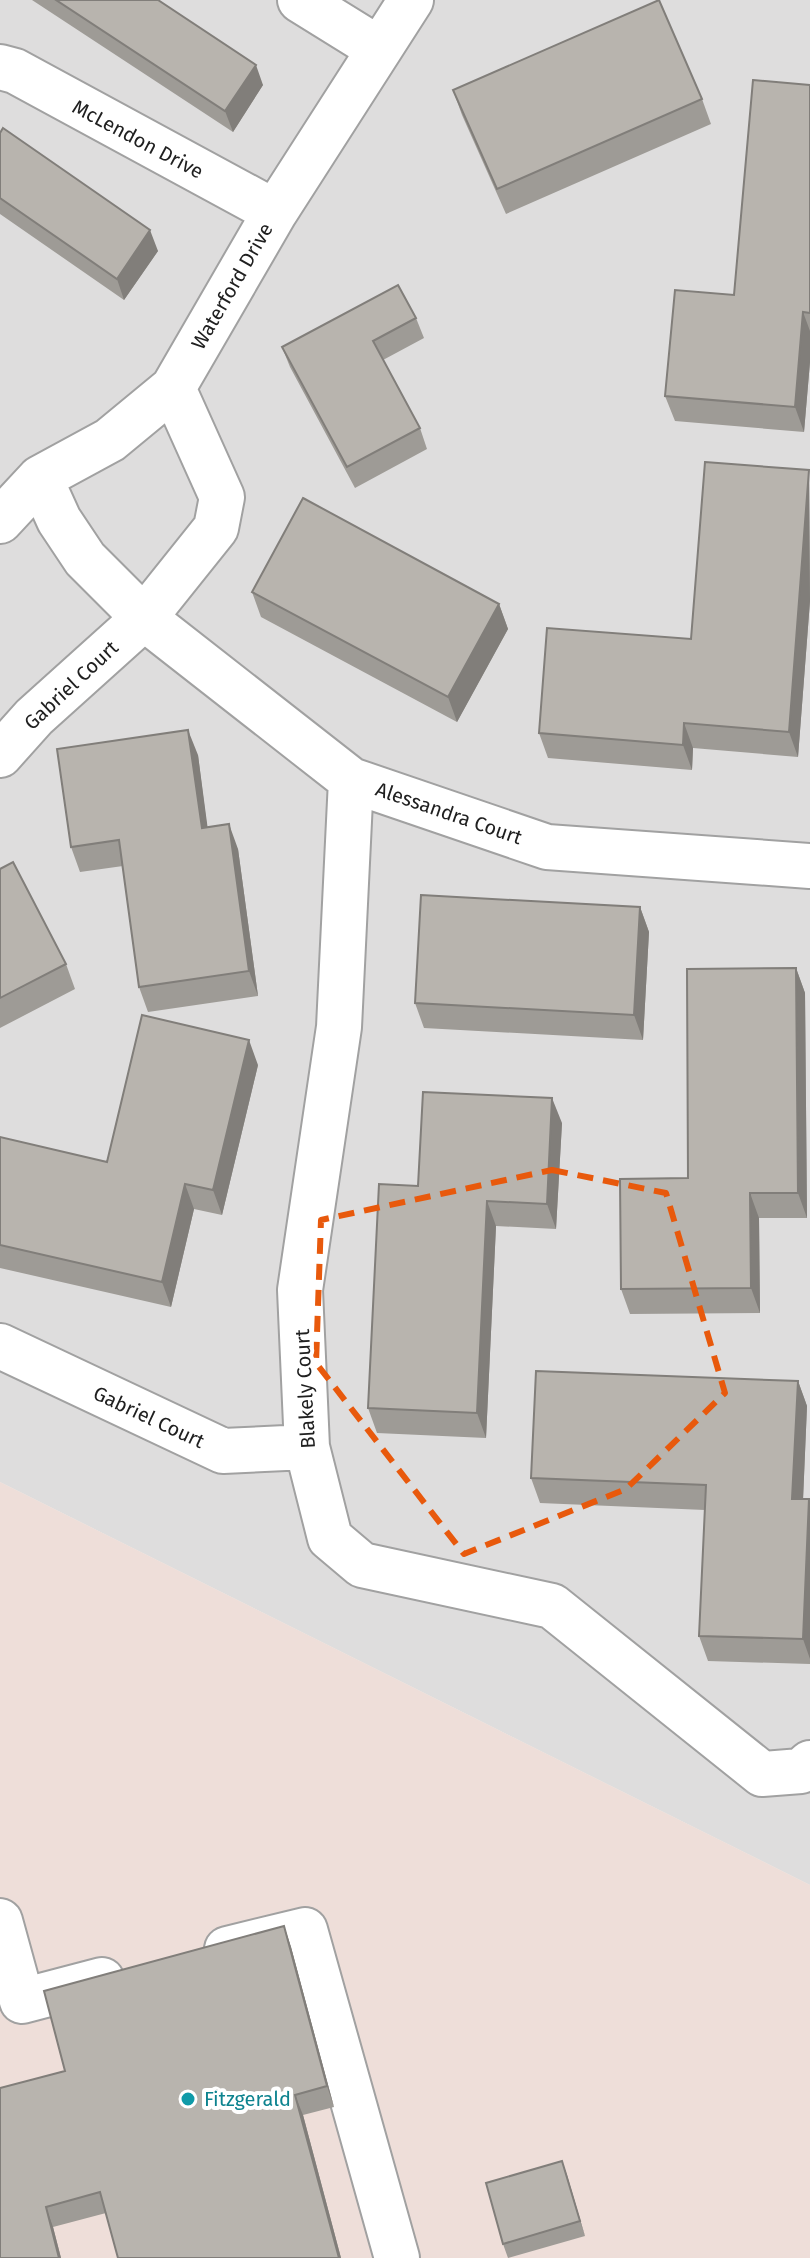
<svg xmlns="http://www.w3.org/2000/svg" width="810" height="2258" font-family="'Fira Sans',sans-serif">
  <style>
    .residential { fill: #dedddd }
    .commercial { fill: #eeded9 }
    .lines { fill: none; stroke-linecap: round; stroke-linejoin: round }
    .minor-casing { stroke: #a1a1a1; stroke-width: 48 }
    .minor { stroke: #fff; stroke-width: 44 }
    .wall { fill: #9e9b96 }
    .shaded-wall { fill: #817e7a }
    .building { fill: #b8b4ae; stroke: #817e7a; stroke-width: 2 }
    .marked { fill: none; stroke: #e8590c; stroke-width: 6; stroke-dasharray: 16 10; stroke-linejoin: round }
    .culture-dot { fill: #0f9aa8; stroke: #fff; stroke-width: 3 }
    .labels { text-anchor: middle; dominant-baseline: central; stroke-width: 8; stroke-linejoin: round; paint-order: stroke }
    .street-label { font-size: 20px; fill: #202020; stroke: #fff }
    .culture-label { font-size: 20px; fill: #0d838f; stroke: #fff; text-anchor: start }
  </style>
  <rect width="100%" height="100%" fill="#efeee8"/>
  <!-- residential -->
  <path class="residential" d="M0,0H810V1885L0,1482Z"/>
  <!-- commercial -->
  <path class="commercial" d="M0,1482L810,1885V2258H0Z"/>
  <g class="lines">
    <defs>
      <path id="minor" d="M300,0L379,49
        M0,67L15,71L275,212
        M40,478L59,520L85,559L144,618L351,780L547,847L810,866
        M0,521L40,478L110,440L173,388L275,212L411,0
        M0,755L34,717L144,618L216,528L222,497L173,388
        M351,780L339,1027L300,1290L307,1447L330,1538L362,1565L552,1606L762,1774L801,1771L810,1763
        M0,1346L223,1451L307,1447
        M0,1921L22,2001L102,1980
        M227,1949L305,1930L397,2258"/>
    </defs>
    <!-- minor casing -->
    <use href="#minor" class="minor-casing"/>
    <!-- minor -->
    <use href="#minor" class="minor"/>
  </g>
  <!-- wall -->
  <path class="wall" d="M32,0H158L263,85L233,132Z
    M810,85V362L804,432L675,421L665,396L734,295Z
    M453,90L702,99L711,124L506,214L462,115Z
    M0,133L158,251L124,300L0,214Z
    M416,318L424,338L383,360L420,428L427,449L355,488L290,367L282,347Z
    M809,470L810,601L798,757L693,748L692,770L548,758L539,733L691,639Z
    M252,592L499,604L508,629L457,722L261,617Z
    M198,755L207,827L238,849L258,996L148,1012L139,987L123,866L80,872L71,847Z
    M0,869L66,964L75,989L0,1028Z
    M640,907L649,932L643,1040L424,1028L415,1003Z
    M796,968L805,993L807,1218H759L760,1313L630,1314L621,1289L688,1178Z
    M258,1065L222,1215L194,1209L171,1307L0,1268V1137L107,1162Z
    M562,1123L556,1229L496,1226L486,1438L377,1433L368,1408L418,1186Z
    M798,1381L807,1406L803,1499H809L810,1502V1664L708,1661L699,1636L705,1510L540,1503L531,1478Z
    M284,1926L291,1947L334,2107L303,2115L341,2258H118L106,2213L53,2227L61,2258H0L65,2071Z
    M562,2161L585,2236L508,2258L503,2244Z"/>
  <!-- shaded-wall -->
  <path class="shaded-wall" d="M256,65L263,85L233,132L225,111Z
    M150,230L158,251L124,300L117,279Z
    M803,312L810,331V362L804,432L795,407Z
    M809,470L810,601L798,757L789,732Z
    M499,604L508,629L457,722L448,697Z
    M684,723L693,748L692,770L683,745Z
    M188,730L198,755L211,853L202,828Z
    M229,824L238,849L258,996L249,971Z
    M640,907L649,932L643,1040L634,1015Z
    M796,968L805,993L807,1218L798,1193Z
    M249,1040L258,1065L222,1215L213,1190Z
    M552,1098L562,1123L556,1229L547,1204Z
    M185,1184L194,1209L171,1307L162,1282Z
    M750,1193L759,1218L760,1313L751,1288Z
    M487,1201L496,1226L486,1438L477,1413Z
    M798,1381L807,1406L802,1524L792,1499Z
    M809,1499L810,1502V1659L803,1639Z
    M284,1926L291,1947L334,2107L327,2086Z
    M295,2095L303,2115L341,2258H339Z
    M562,2161L567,2175L585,2236L580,2221Z
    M46,2207L53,2227L61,2258H59Z"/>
  <!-- building -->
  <path class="building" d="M56,0H158L256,65L225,111Z
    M659,0L702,99L497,189L453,90Z
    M753,80L810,85V313L803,312L795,407L665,396L675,290L734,295Z
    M3,128L150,230L117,279L0,198V133Z
    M398,285L416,318L373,341L420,428L347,467L282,347Z
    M705,462L809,470L789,732L684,723L683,745L539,733L547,628L691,639Z
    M303,498L499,604L448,697L252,592Z
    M188,730L202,828L229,824L249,971L139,987L119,840L71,847L57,749Z
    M13,862L66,964L0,998V869Z
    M421,895L640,907L634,1015L415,1003Z
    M796,968L798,1193H750L751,1288L621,1289L620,1179L688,1178L687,969Z
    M142,1015L249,1040L213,1190L185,1184L162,1282L0,1245V1137L107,1162Z
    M423,1092L552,1098L547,1204L487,1201L477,1413L368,1408L379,1184L418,1186Z
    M536,1371L798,1381L792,1499H809L803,1639L699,1636L706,1485L531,1478Z
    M284,1926L327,2086L295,2095L339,2258H118L100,2192L46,2207L59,2258H0V2088L65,2071L44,1991Z
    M562,2161L580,2221L503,2244L486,2183Z"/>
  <!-- marked area -->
  <path class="marked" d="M552,1170L666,1193L725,1393L626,1489L464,1554L316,1363L321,1220Z"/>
  <!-- markers -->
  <circle class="culture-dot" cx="188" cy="2099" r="8"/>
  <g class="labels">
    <!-- street labels -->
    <g class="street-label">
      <text transform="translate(138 139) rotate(28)">McLendon Drive</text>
      <text transform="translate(232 286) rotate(-60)">Waterford Drive</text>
      <text transform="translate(71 685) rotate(-43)">Gabriel Court</text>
      <text transform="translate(449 813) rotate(19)">Alessandra Court</text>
      <text transform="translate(305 1389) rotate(-93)">Blakely Court</text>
      <text transform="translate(149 1417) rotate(25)">Gabriel Court</text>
    </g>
    <!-- culture labels -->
    <g class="culture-label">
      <text x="204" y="2099">Fitzgerald</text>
    </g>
  </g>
</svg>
